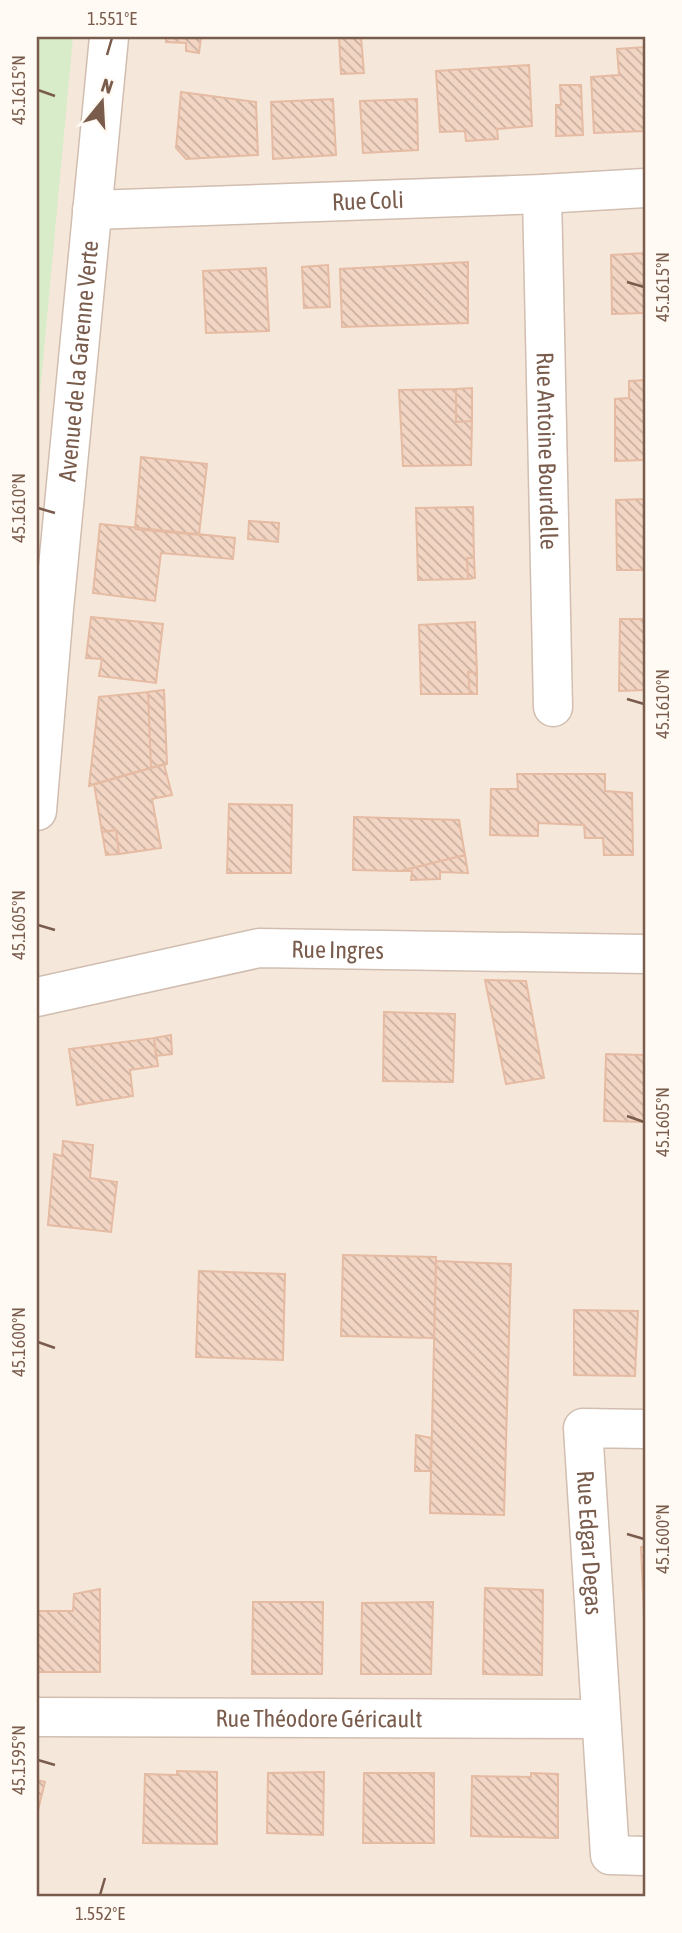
<svg xmlns="http://www.w3.org/2000/svg" width="682" height="1933" font-family="'Asap Condensed',sans-serif">
  <style>
    .residential { fill: #f5e8da }
    .garden { fill: #d8ecc9 }
    .building { fill: url(#building-back-hatch); stroke: #e6bba3; stroke-width: 2 }
    .lines { fill: none; stroke-linecap: round; stroke-linejoin: round }
    .minor-casing { stroke: #d1beb0; stroke-width: 41 }
    .minor { stroke: #fff; stroke-width: 38 }
    .ticks { fill: none; stroke: #7a5c4d; stroke-width: 2.5 }
    .labels { text-anchor: middle; dominant-baseline: central; stroke-width: 5; stroke-linejoin: round; paint-order: stroke }
    .street-label { font-size: 24px; fill: #7a5c4d; stroke: #fffaf3 }
    .neatline { fill: none; stroke: #7a5c4d; stroke-width: 2.5 }
    .ticks-label { font-size: 18px; text-anchor: middle; fill: #7a5c4d }
  </style>
  <defs>
    <pattern id="building-back-hatch" width="6" height="6" patternUnits="userSpaceOnUse" patternTransform="scale(1.75)"><rect width="6" height="6" fill="#f3d5c3"/><path d="M-1 5l2 2M0 0l6 6M5-1l2 2" fill="none" stroke="#cab0a1"/></pattern>
  </defs>
  <rect width="100%" height="100%" fill="#fdf6ec"/>
  <!-- residential -->
  <path class="residential" d="M37,37H645V1896H37Z"/>
  <!-- garden -->
  <path class="garden" d="M37,37H73L37,426Z"/>
  <!-- building -->
  <path class="building" d="M166,37H201L199,53L186,51V43L166,42Z
    M339,37H361L364,73L341,74Z
    M645,47V131L594,133L591,77L619,75L617,49Z
    M529,65L532,126L497,129L498,139L466,141L465,131L440,132L436,71Z
    M560,85H581L583,135L556,136V105H561Z
    M181,92L256,102L258,155L186,159L176,148Z
    M333,99L336,155L273,159L271,102Z
    M417,99L418,150L363,153L360,101Z
    M645,253V313L612,314L611,255Z
    M468,262V323L342,327L340,269Z
    M328,265L330,307L304,308L302,267Z
    M266,268L269,331L206,333L203,271Z
    M645,380V460L615,461V399L629,398V381Z
    M472,388V421L456,422V389Z
    M456,389V422L472,421L471,465L403,466L399,390Z
    M141,457L207,464L199,535L135,529Z
    M645,499V570H617L616,500Z
    M473,507L474,558H467L468,579L418,580L416,508Z
    M249,521L279,523L278,542L248,539Z
    M100,524L235,538L233,559L161,553L155,601L93,593Z
    M467,558H474L475,578L468,579Z
    M91,617L163,624L156,683L99,676L102,659L86,658Z
    M620,619H645V690L619,691Z
    M475,622L477,673L468,672L470,694H421L419,625Z
    M468,672L477,673V694H470Z
    M164,690L167,764L151,768L148,692Z
    M148,692L151,768L89,786L99,697Z
    M164,764L172,795L152,799L161,848L119,854L116,830L102,832L94,784Z
    M517,774H605V791L632,793L633,855H604L603,838H585L584,825L538,823V836L490,835L491,789H518Z
    M229,804L292,805L291,873H227Z
    M354,817L459,820L465,855L400,871L353,870Z
    M116,830L119,854L106,855L102,832Z
    M465,855L468,873L440,872V879L411,880L412,871H400Z
    M485,980L526,981L544,1078L506,1084Z
    M384,1012L455,1014L453,1082L383,1081Z
    M171,1035L172,1054L156,1056L154,1038Z
    M154,1038L158,1066L130,1070L133,1096L77,1105L69,1049Z
    M606,1054L645,1055V1122L604,1121Z
    M63,1141L93,1145L90,1178L117,1182L111,1232L48,1225L54,1154L62,1156Z
    M343,1255L436,1257L434,1338L341,1336Z
    M436,1261L511,1264L504,1515L430,1513Z
    M199,1271L285,1274L283,1360L196,1357Z
    M574,1310L638,1311L635,1376L574,1375Z
    M416,1435L432,1438L430,1471H415Z
    M641,1547H645V1618H644Z
    M485,1588L543,1590L542,1675L483,1674Z
    M100,1589V1672H37V1611H73L74,1594Z
    M253,1602H323L322,1674H252Z
    M433,1602L431,1674H361L362,1603Z
    M177,1771L217,1772V1844L143,1843L145,1774L177,1775Z
    M324,1772L323,1835L267,1833L268,1773Z
    M364,1773H434V1843H363Z
    M531,1773L558,1774V1838L471,1836L472,1776L531,1777Z
    M37,1780L45,1782L37,1814Z"/>
  <g class="lines">
    <defs>
      <g id="minor">
        <path id="s1" d="M542,194L553,707"/>
        <path id="s2" d="M92,210L542,194L645,188"/>
        <path id="s3" d="M37,811L54,609L109,37"/>
        <path id="s4" d="M37,997L259,948L645,954"/>
        <path id="s5" d="M645,1429L583,1428L610,1855L645,1856"/>
        <path id="s6" d="M37,1717L601,1719"/>
      </g>
    </defs>
    <!-- minor casing -->
    <use href="#minor" class="minor-casing"/>
    <!-- minor -->
    <use href="#minor" class="minor"/>
  </g>
  <!-- ticks -->
  <path class="ticks" d="M107,55L112,38M38,90L55,96M627,282L644,287M38,508L55,513M627,699L644,704M38,925L55,930M627,1116L644,1122M38,1342L55,1348M627,1534L644,1539M38,1760L55,1765M100,1895L105,1878"/>
  <g class="labels">
    <!-- street labels -->
    <g class="street-label">
      <text stroke="none"><textPath href="#s2" startOffset="276">Rue Coli</textPath></text>
      <text stroke="none"><textPath href="#s3" startOffset="452">Avenue de la Garenne Verte</textPath></text>
      <text stroke="none"><textPath href="#s1" startOffset="257">Rue Antoine Bourdelle</textPath></text>
      <text stroke="none"><textPath href="#s4" startOffset="306">Rue Ingres</textPath></text>
      <text stroke="none"><textPath href="#s5" startOffset="177">Rue Edgar Degas</textPath></text>
      <text stroke="none"><textPath href="#s6" startOffset="282">Rue Théodore Géricault</textPath></text>
    </g>
  </g>
  <!-- border -->
  <rect width="682" height="1933" fill="none" stroke="#fffaf3" stroke-width="77"/>
  <!-- north arrow -->
  <g transform="translate(102 102) rotate(18)" stroke="#fffaf3" stroke-width="5" paint-order="stroke">
  <path d="M0-5L12 26L0 18L-12 26Z" fill="#7a5c4d"/>
  <text y="-10" font-size="19" font-weight="bold" text-anchor="middle" fill="#7a5c4d">N</text>
  </g>
  <rect x="38" y="38" width="606" height="1857" class="neatline"/>
  <g class="ticks-label">
    <text x="112" y="25">1.551°E</text>
    <text transform="translate(19 90) rotate(-90)" y="6">45.1615°N</text>
    <text transform="translate(663 287) rotate(-90)" y="6">45.1615°N</text>
    <text transform="translate(19 508) rotate(-90)" y="6">45.1610°N</text>
    <text transform="translate(663 704) rotate(-90)" y="6">45.1610°N</text>
    <text transform="translate(19 925) rotate(-90)" y="6">45.1605°N</text>
    <text transform="translate(663 1122) rotate(-90)" y="6">45.1605°N</text>
    <text transform="translate(19 1342) rotate(-90)" y="6">45.1600°N</text>
    <text transform="translate(663 1539) rotate(-90)" y="6">45.1600°N</text>
    <text transform="translate(19 1760) rotate(-90)" y="6">45.1595°N</text>
    <text x="100" y="1920">1.552°E</text>
  </g>
</svg>
